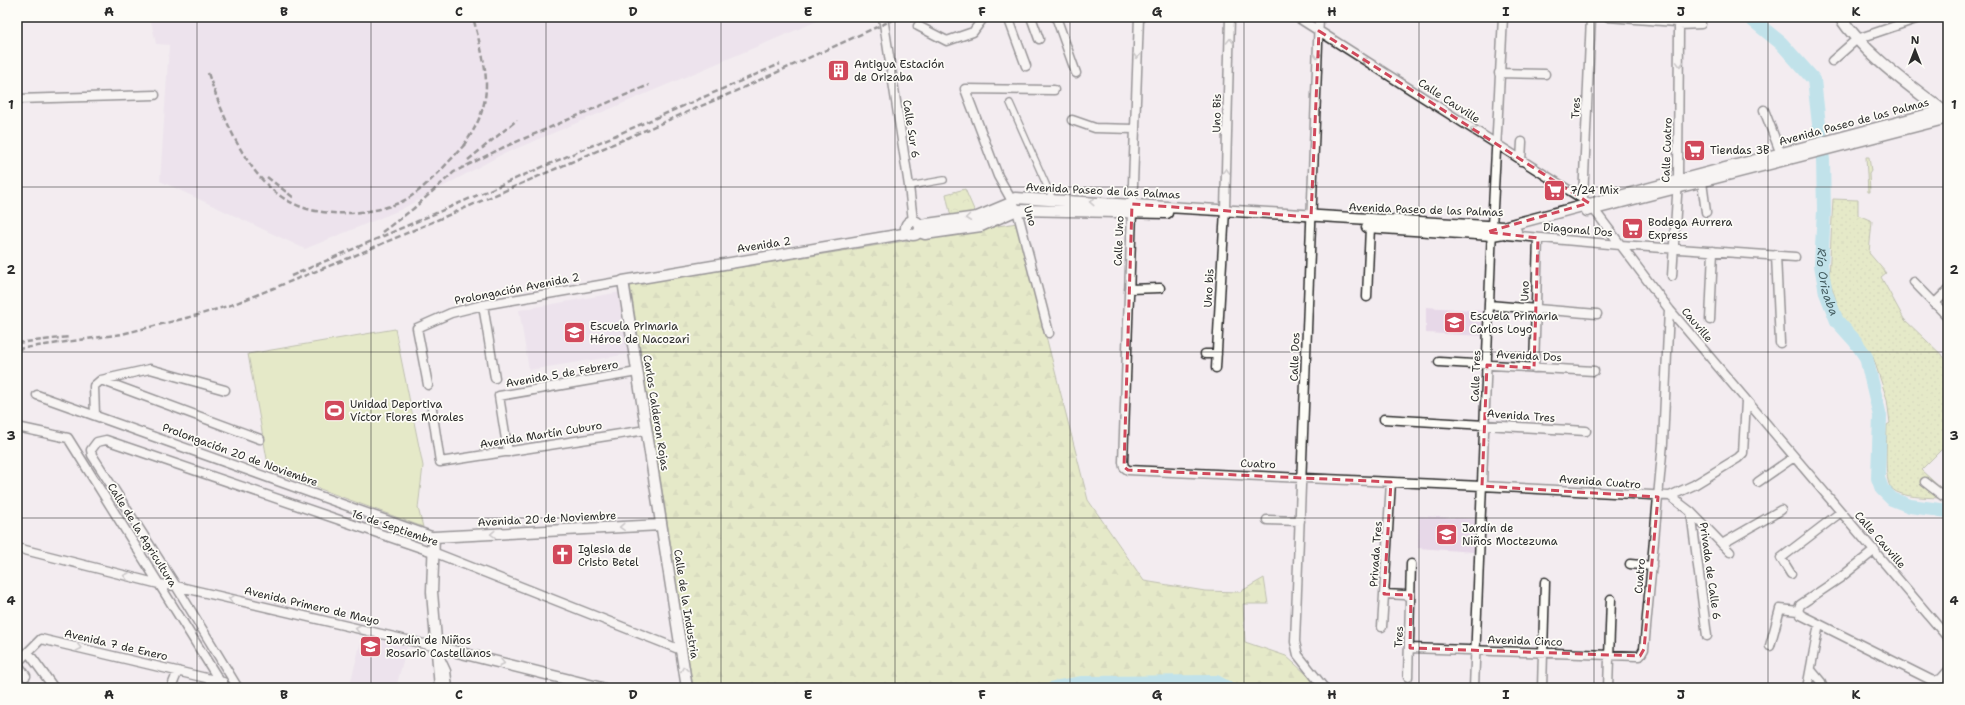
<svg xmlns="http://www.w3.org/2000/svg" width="1965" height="705" font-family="'Shantell Sans',sans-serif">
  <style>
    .built { fill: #e7d8e8 }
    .grass { fill: #d6e598; stroke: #808862 }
    .forest { fill: url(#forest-firs); stroke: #808862 }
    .park { fill: url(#park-crowns); stroke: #808862 }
    .garden { fill: url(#garden-dots); stroke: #808862 }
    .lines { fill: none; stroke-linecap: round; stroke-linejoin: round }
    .river { stroke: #86d6e3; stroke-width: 14 }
    .pedestrian-casing { stroke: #2b2b2b; stroke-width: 8 }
    .minor-casing { stroke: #2b2b2b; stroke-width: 11 }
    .tertiary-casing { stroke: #2b2b2b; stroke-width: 13 }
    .secondary-casing { stroke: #2b2b2b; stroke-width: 14 }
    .pedestrian { stroke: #fdfcf7; stroke-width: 5.5 }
    .minor { stroke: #fdfcf7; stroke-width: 8 }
    .tertiary { stroke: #fdfcf7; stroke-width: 10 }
    .secondary { stroke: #fdfcf7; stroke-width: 11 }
    .rail { stroke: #2b2b2b; stroke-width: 2.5; stroke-dasharray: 6 3; stroke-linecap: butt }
    .oneway { stroke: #9e9e9b }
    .marked { fill: none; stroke: #d1495b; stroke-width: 3; stroke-dasharray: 8 5; stroke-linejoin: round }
    .grid { fill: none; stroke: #2b2b2b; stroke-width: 1; stroke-opacity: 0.55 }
    .labels { text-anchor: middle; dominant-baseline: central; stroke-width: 3.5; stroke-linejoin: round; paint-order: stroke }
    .poi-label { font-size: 11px; fill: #2b2b2b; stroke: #fdfcf7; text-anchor: start }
    .street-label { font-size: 11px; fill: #2b2b2b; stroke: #fdfcf7 }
    .water-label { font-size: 12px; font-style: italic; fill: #465e62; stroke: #fdfcf7 }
    .neatline { fill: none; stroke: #2b2b2b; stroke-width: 1.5 }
    .grid-label { font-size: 13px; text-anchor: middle; font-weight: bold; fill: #2b2b2b }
  </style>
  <defs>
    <pattern id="forest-firs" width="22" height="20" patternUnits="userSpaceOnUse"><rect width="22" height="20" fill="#d6e598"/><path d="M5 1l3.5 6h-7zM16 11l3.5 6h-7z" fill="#b8c583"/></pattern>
    <pattern id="park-crowns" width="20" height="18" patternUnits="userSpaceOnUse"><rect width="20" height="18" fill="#d6e598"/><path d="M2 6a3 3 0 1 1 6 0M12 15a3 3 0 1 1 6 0" fill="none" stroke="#b8c583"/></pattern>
    <pattern id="garden-dots" width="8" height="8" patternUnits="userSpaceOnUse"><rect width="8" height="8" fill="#d6e598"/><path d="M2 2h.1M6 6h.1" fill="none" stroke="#b8c583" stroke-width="1.8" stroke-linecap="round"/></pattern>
  </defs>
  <rect width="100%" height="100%" fill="#f3ecf0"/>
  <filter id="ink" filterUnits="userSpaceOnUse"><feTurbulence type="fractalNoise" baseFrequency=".025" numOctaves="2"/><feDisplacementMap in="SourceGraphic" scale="8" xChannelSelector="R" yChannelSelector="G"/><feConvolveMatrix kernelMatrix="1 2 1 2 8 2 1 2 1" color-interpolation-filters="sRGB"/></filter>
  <g filter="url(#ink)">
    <!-- built -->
    <path class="built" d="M150,17H827L499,156L400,210L305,249L160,181L169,45L156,44Z
      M620,292L629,354L529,370L519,310Z
      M1426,307L1484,311L1483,336L1426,333Z
      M1419,516L1475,519L1474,552L1418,548Z
      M363,633L408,642L396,688H349Z"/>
    <!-- grass -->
    <path class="grass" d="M1866,157H1869L1871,171L1869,174L1870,192H1868Z
      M395,329L423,466L418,508L423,527L269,470L248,354Z"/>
    <!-- forest -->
    <path class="forest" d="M1017,223L1088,500L1144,581L1205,591L1240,592L1264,578L1268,604H1243L1245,642L1286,656L1313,680L1318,688H693L630,285Z"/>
    <!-- park -->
    <path class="park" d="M965,189L975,212L951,217L946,194Z"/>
    <!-- garden -->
    <path class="garden" d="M1833,199L1858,200V215L1872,221L1869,253L1886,273L1881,277L1904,319L1948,361V443L1921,470L1944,491L1938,498C1925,497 1903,498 1892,489C1883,481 1887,438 1887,425L1890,423L1887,399L1873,357L1843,322L1829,278Z"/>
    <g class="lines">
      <!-- river -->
      <g class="river">
        <path id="s1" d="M1749,17L1781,43L1814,80L1823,160L1824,211L1821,265L1826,293L1837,321L1855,341L1866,357L1880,416L1878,478L1882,489L1892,499L1910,506L1948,511"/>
        <path d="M1054,688L1082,683L1216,682L1227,688"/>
      </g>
      <defs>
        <path id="pedestrian" d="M1010,103L1053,200
          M909,186L944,180"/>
        <path id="minor" d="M883,17L909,186L913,221
          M1008,17L1026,66
          M1031,17L1039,39
          M1056,17L1076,73
          M1139,17L1123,462L1124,467L1128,470L1482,486L1670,496L1694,485L1738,458L1743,453L1746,401
          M1297,17L1589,203L1669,309L1948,638
          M1319,17L1295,642L1298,655L1324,688
          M1608,17L1676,22L1679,25L1701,24
          M918,26L947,41L973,32L984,17
          M1832,61L1857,39L1922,17
          M1499,73L1545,74
          M17,99L155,95
          M1764,110L1781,154
          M1072,120L1095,128L1134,129
          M1521,161L1522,142
          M1702,182L1706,212
          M1583,199L1591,17
          M1507,235L1620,245L1795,257
          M1776,255L1780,343
          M1672,276L1678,180L1679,25
          M1914,282L1947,316
          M1129,289L1160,288
          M1367,297L1370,227
          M1934,304L1948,290
          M483,305L495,378
          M1489,305L1597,314
          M1710,320L1713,251
          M1049,333L1017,210L998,176L965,89L1054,90
          M1205,354H1217
          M1439,362L1594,371
          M1216,368L1225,210L1230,17
          M1534,368L1538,238
          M101,380L260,439
          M428,385L417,328L451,313L483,305L623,281
          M37,395L434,537
          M432,409L440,462L646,430
          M95,415L94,386L101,380L150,369L225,390
          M1384,419L1586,431
          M17,427L68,438L224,688
          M508,452L499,396L637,372
          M1758,482L1794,457
          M1925,482L1943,496L1948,498
          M1670,496L1691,512L1730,552
          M1691,512L1707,636
          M1267,520L1300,521
          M1722,544L1781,510
          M17,548L159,584L176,586L437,647
          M1630,564L1652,566
          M1791,574L1781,558L1841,512
          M1384,594L1405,595L1410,597
          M1798,611L1801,615L1933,681L1941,679L1948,671
          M1798,611L1800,605L1840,578L1875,550
          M1382,627L1391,482
          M1770,646L1780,609L1798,611
          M1410,648L1637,656H1640L1644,649L1663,443L1669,309
          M28,652L54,688
          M439,656L446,671L448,688
          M17,663L41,639L223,682
          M17,663L26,676
          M1811,670L1821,682L1823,688
          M1408,677L1411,564
          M171,688L178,671
          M238,688L176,586L92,455L91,450L97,442L106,440L433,552L681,650
          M1474,688L1492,227L1503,17
          M1542,688L1545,582
          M1608,688L1611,599
          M1807,688L1819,624"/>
        <path id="tertiary" d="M1587,211L1948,118
          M906 228a7 7 0 1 1 14 0a7 7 0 1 1-14 0Z
          M920,225L977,217L1013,202L1015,198L1503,227L1948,109
          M1367,227L1492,235L1516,231
          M919,232L925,234L981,226L1017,210L1167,213
          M437,647L602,688
          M440,688L432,592L434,537L661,525
          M687,688L623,281L909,233"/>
        <path id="secondary" d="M1840,17C1868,58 1910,85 1948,115"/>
      </defs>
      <!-- pedestrian casing -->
      <use href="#pedestrian" class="pedestrian-casing"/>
      <!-- minor casing -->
      <use href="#minor" class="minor-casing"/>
      <!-- tertiary casing -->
      <use href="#tertiary" class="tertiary-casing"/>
      <!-- secondary casing -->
      <use href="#secondary" class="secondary-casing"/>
      <!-- pedestrian -->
      <use href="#pedestrian" class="pedestrian"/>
      <!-- minor -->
      <use href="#minor" class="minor"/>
      <!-- tertiary -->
      <use href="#tertiary" class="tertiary"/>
      <!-- secondary -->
      <use href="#secondary" class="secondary"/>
      <!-- rail -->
      <path class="rail" d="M208,73C216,97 225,119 236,141C262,189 291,216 349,213C369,212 393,208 410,197C432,182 449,161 467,142
        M463,146C498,99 486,69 473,17
        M468,160L517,120
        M267,177L294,198
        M382,232L413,209L454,172L502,148L649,85
        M291,276L780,64
        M17,343L69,337
        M17,349L122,334L198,315L234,304L349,258L729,94L899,17"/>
    </g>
    <!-- one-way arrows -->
    <defs><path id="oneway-chevron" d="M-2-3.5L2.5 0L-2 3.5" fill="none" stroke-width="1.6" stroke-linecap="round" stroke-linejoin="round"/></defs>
    <g class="oneway">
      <use href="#oneway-chevron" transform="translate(1230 41) rotate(-89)"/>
      <use href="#oneway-chevron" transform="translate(1137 56) rotate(92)"/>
      <use href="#oneway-chevron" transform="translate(1317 56) rotate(92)"/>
      <use href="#oneway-chevron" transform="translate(1364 60) rotate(-147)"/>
      <use href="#oneway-chevron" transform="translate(1680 64) rotate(91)"/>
      <use href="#oneway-chevron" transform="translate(1473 130) rotate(-147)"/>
      <use href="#oneway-chevron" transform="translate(1226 171) rotate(-89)"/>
      <use href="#oneway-chevron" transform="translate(1312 186) rotate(92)"/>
      <use href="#oneway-chevron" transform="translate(1092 202) rotate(-177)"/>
      <use href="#oneway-chevron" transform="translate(968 218) rotate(173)"/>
      <use href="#oneway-chevron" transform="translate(622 527) rotate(177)"/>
      <use href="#oneway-chevron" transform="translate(493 534) rotate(177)"/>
      <use href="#oneway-chevron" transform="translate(126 576) rotate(-166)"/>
      <use href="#oneway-chevron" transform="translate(231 599) rotate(-167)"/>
      <use href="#oneway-chevron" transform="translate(358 629) rotate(-167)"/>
      <use href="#oneway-chevron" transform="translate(79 648) rotate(13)"/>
      <use href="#oneway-chevron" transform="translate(502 663) rotate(14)"/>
      <use href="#oneway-chevron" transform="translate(684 669) rotate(-99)"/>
    </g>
  </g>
  <!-- marked area -->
  <path d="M0 0H1965V705H0ZM1319,31L1589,203L1487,232L1538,238L1534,368L1487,365L1482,486L1658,497L1644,649L1640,656L1410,648L1411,595L1384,594L1391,482L1128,470L1124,467L1132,204L1311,217Z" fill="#f3ecf0" fill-opacity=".55" fill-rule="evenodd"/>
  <path class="marked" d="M1319,31L1589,203L1487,232L1538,238L1534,368L1487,365L1482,486L1658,497L1644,649L1640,656L1410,648L1411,595L1384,594L1391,482L1128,470L1124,467L1132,204L1311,217Z"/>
  <!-- grid -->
  <path class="grid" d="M197,17V688M371,17V688M546,17V688M721,17V688M895,17V688M1070,17V688M1244,17V688M1419,17V688M1594,17V688M1768,17V688M17,187H1948M17,352H1948M17,518H1948"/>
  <!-- icons -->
  <defs>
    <symbol id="building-square" viewBox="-11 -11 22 22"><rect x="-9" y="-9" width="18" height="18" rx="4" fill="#d1495b" stroke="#fdfcf7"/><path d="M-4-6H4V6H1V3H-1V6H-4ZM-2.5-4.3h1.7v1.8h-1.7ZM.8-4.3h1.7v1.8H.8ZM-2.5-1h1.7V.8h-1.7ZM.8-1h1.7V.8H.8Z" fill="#fff"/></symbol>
    <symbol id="supermarket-square" viewBox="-11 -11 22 22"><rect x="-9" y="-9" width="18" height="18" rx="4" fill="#d1495b" stroke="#fdfcf7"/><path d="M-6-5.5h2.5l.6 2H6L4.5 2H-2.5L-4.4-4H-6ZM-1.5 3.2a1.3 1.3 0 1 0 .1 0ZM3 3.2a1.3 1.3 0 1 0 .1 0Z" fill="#fff"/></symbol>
    <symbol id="school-square" viewBox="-11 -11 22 22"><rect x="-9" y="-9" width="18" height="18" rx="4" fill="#d1495b" stroke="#fdfcf7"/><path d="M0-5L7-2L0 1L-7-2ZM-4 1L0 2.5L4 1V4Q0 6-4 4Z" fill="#fff"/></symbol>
    <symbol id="stadium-square" viewBox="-11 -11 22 22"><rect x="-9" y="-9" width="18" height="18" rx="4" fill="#d1495b" stroke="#fdfcf7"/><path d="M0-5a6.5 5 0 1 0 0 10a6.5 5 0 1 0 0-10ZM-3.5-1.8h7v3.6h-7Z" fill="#fff"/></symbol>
    <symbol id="church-square" viewBox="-11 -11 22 22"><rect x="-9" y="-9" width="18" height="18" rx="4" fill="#d1495b" stroke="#fdfcf7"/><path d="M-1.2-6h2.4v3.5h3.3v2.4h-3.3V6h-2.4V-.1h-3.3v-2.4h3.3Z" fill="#fff"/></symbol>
  </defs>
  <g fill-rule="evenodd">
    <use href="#building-square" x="826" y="58" width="25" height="25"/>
    <use href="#supermarket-square" x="1682" y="138" width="25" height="25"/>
    <use href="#supermarket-square" x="1542" y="178" width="25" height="25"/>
    <use href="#supermarket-square" x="1620" y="216" width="25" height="25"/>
    <use href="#school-square" x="1442" y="310" width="25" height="25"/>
    <use href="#school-square" x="562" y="320" width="25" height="25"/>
    <use href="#stadium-square" x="322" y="398" width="25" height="25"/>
    <use href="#school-square" x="1434" y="522" width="25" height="25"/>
    <use href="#church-square" x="550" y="542" width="25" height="25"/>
    <use href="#school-square" x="358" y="634" width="25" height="25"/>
  </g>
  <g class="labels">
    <!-- poi labels -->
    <g class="poi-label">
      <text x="854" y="64">Antigua Estación<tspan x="854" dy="13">de Orizaba</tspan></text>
      <text x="1710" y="150">Tiendas 3B</text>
      <text x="1570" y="190">7/24 Mix</text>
      <text x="1648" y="222">Bodega Aurrera<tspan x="1648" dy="13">Express</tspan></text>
      <text x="1470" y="316">Escuela Primaria<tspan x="1470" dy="13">Carlos Loyo</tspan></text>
      <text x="590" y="326">Escuela Primaria<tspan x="590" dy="13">Héroe de Nacozari</tspan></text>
      <text x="350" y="404">Unidad Deportiva<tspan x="350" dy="13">Víctor Flores Morales</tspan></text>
      <text x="1462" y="528">Jardín de<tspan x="1462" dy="13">Niños Moctezuma</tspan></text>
      <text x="578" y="549">Iglesia de<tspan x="578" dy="13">Cristo Betel</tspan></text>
      <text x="386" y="640">Jardín de Niños<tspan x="386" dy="13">Rosario Castellanos</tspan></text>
    </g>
    <!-- street labels -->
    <g class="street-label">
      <text transform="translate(1449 101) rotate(33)">Calle Cauville</text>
      <text transform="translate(1576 108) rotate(-88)">Tres</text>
      <text transform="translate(1217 113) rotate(-89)">Uno Bis</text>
      <text transform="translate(1854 122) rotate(-15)">Avenida Paseo de las Palmas</text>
      <text transform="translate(911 129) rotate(81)">Calle Sur 6</text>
      <text transform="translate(1667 150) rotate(-88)">Calle Cuatro</text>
      <text transform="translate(1103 191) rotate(3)">Avenida Paseo de las Palmas</text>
      <text transform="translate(1426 210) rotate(2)">Avenida Paseo de las Palmas</text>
      <text transform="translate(1030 216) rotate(73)">Uno</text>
      <text transform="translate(1578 230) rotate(5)">Diagonal Dos</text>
      <text transform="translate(1119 241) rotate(-88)">Calle Uno</text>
      <text transform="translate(764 245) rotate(-9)">Avenida 2</text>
      <text transform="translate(1209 288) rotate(-87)">Uno bis</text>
      <text transform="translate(517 289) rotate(-11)">Prolongación Avenida 2</text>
      <text transform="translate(1525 291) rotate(-88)">Uno</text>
      <text transform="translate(1697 325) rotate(50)">Cauville</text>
      <text transform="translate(1529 356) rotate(3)">Avenida Dos</text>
      <text transform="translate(1295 357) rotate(-88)">Calle Dos</text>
      <text transform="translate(562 374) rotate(-10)">Avenida 5 de Febrero</text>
      <text transform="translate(1476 376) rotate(-88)">Calle Tres</text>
      <text transform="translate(656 413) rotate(81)">Carlos Calderon Rojas</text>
      <text transform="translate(1521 416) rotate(4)">Avenida Tres</text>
      <text transform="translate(541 435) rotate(-9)">Avenida Martín Cuburo</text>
      <text transform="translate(240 455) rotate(20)">Prolongación 20 de Noviembre</text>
      <text transform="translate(1258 464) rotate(2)">Cuatro</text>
      <text transform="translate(1600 482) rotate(4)">Avenida Cuatro</text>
      <text transform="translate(547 519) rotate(-3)">Avenida 20 de Noviembre</text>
      <text transform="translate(395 528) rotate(19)">16 de Septiembre</text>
      <text transform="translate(142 535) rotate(58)">Calle de la Agricultura</text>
      <text transform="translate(1880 540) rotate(49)">Calle Cauville</text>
      <text transform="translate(1376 554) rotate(-86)">Privada Tres</text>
      <text transform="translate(1710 571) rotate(82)">Privada de Calle 6</text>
      <text transform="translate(1640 576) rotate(-85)">Cuatro</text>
      <text transform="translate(686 604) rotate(81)">Calle de la Industria</text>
      <text transform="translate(312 606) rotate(13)">Avenida Primero de Mayo</text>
      <text transform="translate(1399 637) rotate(-87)">Tres</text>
      <text transform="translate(1525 641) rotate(2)">Avenida Cinco</text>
      <text transform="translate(116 645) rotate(13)">Avenida 7 de Enero</text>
    </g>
    <!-- water labels -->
    <g class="water-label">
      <text stroke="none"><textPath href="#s1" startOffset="294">Río Orizaba</textPath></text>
    </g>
  </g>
  <!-- margin -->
  <rect width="1965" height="705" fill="none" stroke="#fdfcf7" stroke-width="44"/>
  <!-- north arrow -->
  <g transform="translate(1915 50)" stroke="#fdfcf7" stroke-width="3" paint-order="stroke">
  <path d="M0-3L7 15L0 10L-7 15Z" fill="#2b2b2b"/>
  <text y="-6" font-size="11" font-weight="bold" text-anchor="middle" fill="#2b2b2b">N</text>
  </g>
  <rect x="22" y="22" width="1921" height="661" class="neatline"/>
  <g class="grid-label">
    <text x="109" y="16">A</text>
    <text x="284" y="16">B</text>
    <text x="459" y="16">C</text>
    <text x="633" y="16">D</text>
    <text x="808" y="16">E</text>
    <text x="982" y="16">F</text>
    <text x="1157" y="16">G</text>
    <text x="1332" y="16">H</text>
    <text x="1506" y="16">I</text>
    <text x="1681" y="16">J</text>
    <text x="1856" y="16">K</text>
    <text x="11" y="109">1</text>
    <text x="1954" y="109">1</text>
    <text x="11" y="274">2</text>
    <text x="1954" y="274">2</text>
    <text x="11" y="440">3</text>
    <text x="1954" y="440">3</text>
    <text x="11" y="605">4</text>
    <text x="1954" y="605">4</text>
    <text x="109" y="699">A</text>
    <text x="284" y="699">B</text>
    <text x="459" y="699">C</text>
    <text x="633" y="699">D</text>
    <text x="808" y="699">E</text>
    <text x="982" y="699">F</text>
    <text x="1157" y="699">G</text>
    <text x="1332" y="699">H</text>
    <text x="1506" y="699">I</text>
    <text x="1681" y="699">J</text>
    <text x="1856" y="699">K</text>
  </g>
</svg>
